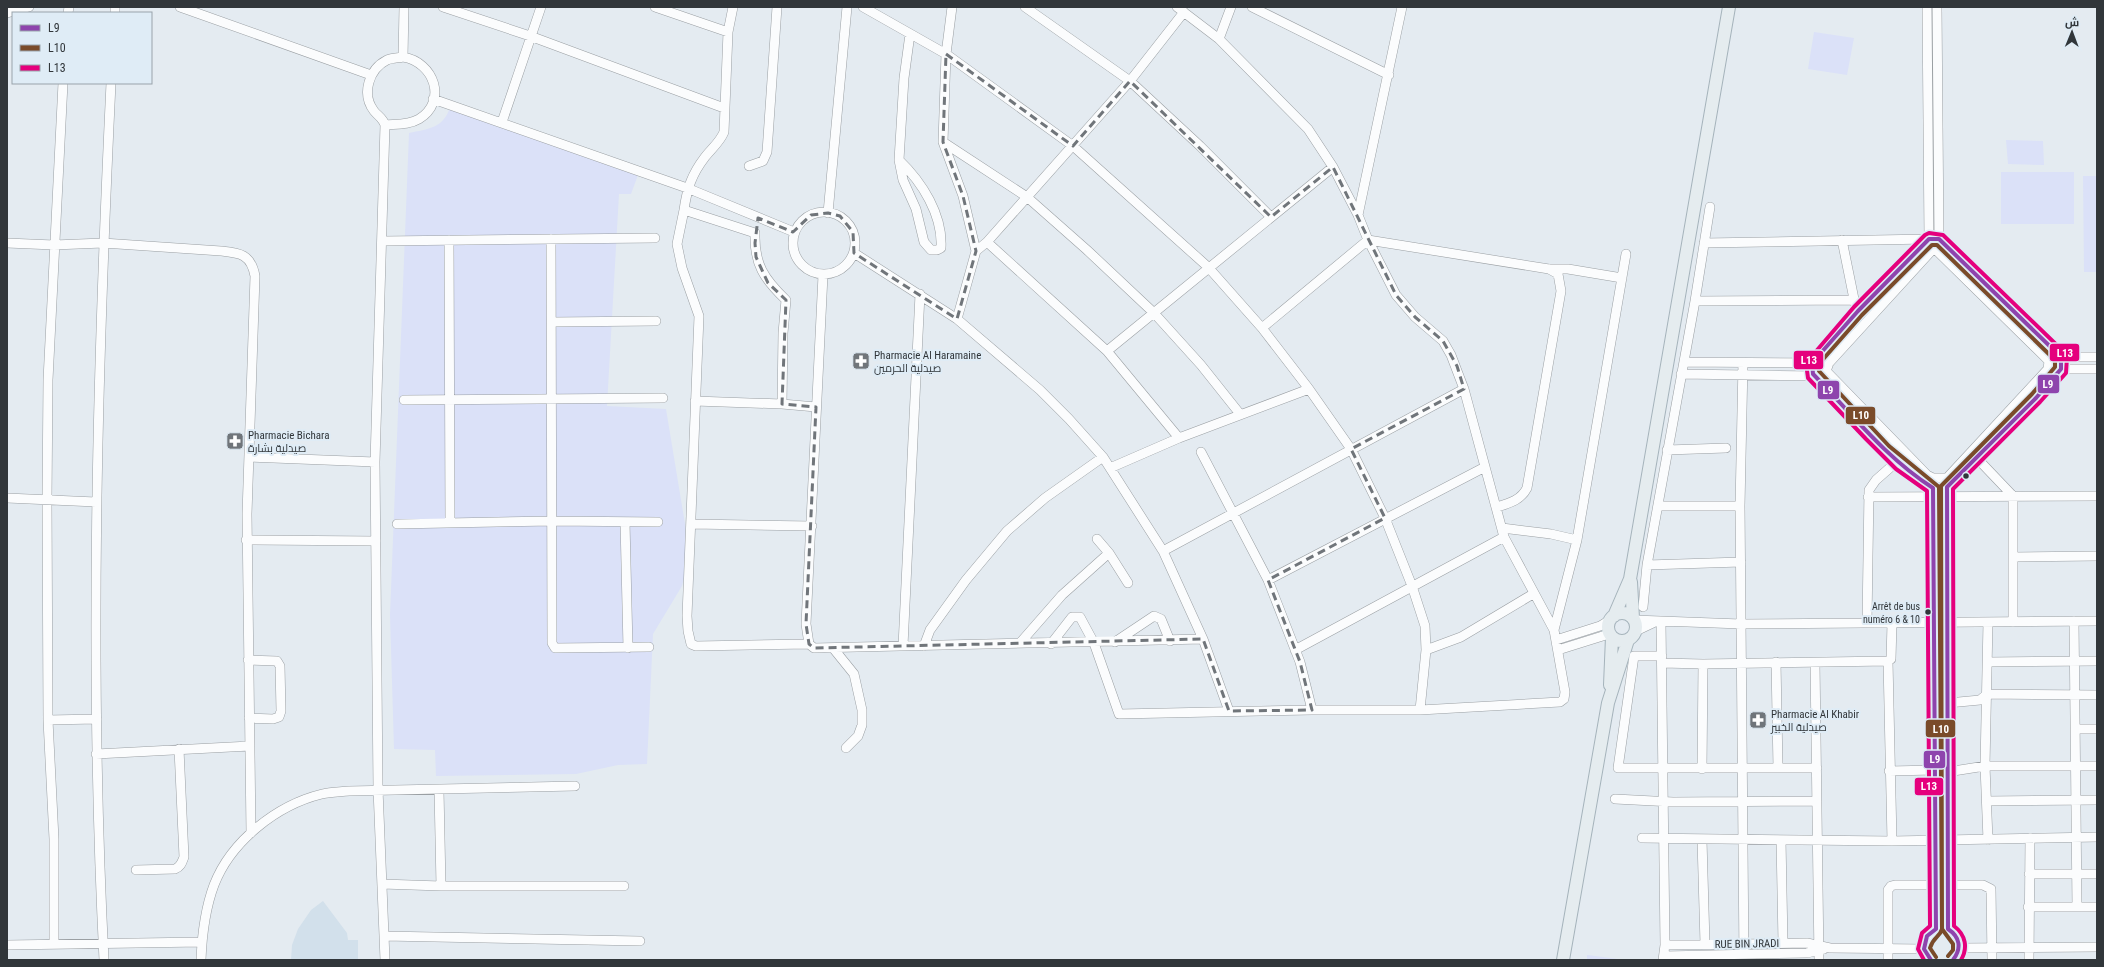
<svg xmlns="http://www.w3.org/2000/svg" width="2104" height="967" font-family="'Roboto Condensed',Cairo,sans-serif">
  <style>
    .built { fill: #d2e0eb }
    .green { fill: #dbe1f8 }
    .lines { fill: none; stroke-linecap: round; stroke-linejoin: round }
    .minor-casing { stroke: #9a9fa3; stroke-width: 10 }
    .major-casing { stroke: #a5b3bb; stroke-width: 14 }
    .minor { stroke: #fbfcfd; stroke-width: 9 }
    .major { stroke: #e5ecef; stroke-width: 12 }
    .bus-1-casing { stroke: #dfecf6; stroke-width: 7 }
    .bus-2-casing { stroke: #dfecf6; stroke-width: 7 }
    .bus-3-casing { stroke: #dfecf6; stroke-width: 7 }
    .bus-1 { stroke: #8e44ad; stroke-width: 4 }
    .bus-2 { stroke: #7a4b2a; stroke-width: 4 }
    .bus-3 { stroke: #e5007d; stroke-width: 4 }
    .marked { fill: none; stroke: #70757a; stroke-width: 3; stroke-dasharray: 8 5; stroke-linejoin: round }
    .bus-dot { fill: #31363a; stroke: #dfecf6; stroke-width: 1.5 }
    .labels { text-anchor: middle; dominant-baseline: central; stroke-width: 4; stroke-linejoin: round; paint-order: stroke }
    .bus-label { font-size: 10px; fill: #31363a; stroke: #dfecf6; text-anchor: end }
    .poi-label { font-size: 11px; fill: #31363a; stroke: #dfecf6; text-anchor: start }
    .street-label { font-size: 11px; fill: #31363a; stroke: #dfecf6 }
    .line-badge { stroke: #dfecf6; stroke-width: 1.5 }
    .badge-label { font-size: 11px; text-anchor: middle; font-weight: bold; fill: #fff }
  </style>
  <rect width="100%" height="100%" fill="#e4ebf1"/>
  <!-- built -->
  <path class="built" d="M323,901L347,933L348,940H358V960H291L292,945L298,929L311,910Z"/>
  <!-- green -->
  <path class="green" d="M1814,32L1854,38L1847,75L1808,69Z
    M450,107L638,175L631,194H619L607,406L666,409L685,524L688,562L682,586L653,634L647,764L618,765L576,774L436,776L435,750L394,749L390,615L409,133C428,129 444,128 450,107Z
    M2006,140L2043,141L2044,165L2008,164Z
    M2001,172H2074V224H2001Z
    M2083,176H2097V272H2084Z
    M1587,955H1588L1625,960H1587Z"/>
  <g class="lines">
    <defs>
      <path id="minor" d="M180,7L371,75
        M443,7L530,36L724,108
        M655,7L728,32
        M863,7L946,54L1073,146L1208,267L1262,328L1309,389L1351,449L1385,518L1412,586L1425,626L1426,650L1420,710
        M952,7L946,54L943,142L963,196L976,251L957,319
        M1025,7L1130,81L1200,146L1271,217
        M1252,7L1389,75
        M1927,7L1929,239L1934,248L2049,361
        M1937,7L1939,239L1934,248L1829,363L1826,371L1927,475L1933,478H1947
        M7,13L29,7
        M68,13L69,7
        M115,13V7
        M1219,39L1231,7
        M403,57C434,62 448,101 419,119C409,125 397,124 385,125C383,118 378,116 374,111C361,94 369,69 387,60C392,58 398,58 403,57Z
        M403,57L404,7
        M433,99L687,188L794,232
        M502,122L541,7
        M943,142L1027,197L1087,250L1154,313L1201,365L1240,414
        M899,160C922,182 943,215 941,248L937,250H931L924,242L916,209L903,180L899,160L904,78L910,34
        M749,166L763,161L767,152L777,7
        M684,210C687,188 692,174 705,157C712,148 720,142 724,132L728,32L733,7
        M793 243a31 31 0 1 1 62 0a31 31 0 1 1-62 0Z
        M828,213L847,7
        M1358,215L1402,7
        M551,239L552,643L555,648L649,647
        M449,240L450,523
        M1842,240L1855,304
        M383,241L655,238
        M987,242L1107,351L1179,438
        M7,243L54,245L103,243L221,251C240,253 251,254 255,276L247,514L251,833
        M1704,243L1929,239H1939L2061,357V369L2036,398L1947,487L1933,488L1921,481L1897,461L1813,374L1812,363L1858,311L1929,239
        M976,251L987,242L1130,81L1184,12
        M854,253L957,319L1040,390L1069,419L1103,457L1163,551L1203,639L1229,711
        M1550,269H1568L1622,278
        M823,275L806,624L809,644L814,648L1203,639
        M1695,301L1853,300
        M552,322L656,321
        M1262,328L1368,240L1549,269L1558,274L1561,291L1527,488C1521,500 1510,503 1497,507
        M1107,351L1333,167
        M2056,358L2061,357H2097
        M1684,362L1829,363
        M1743,363L1740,506L1744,960
        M2056,369H2097
        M1681,374L1818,376
        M404,400L663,398
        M695,401L782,404L816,407
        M782,404L783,333L786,300C764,279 754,264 755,233L684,210L677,244L682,268L699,316L687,616L688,631L691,644L696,646L809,644
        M1667,450L1726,448
        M1201,452L1268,580L1300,662L1312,710
        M1972,453L2013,496V622
        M249,457L375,462
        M1110,468L1179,438L1309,389
        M1933,483L1936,929
        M1868,497L2097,496
        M7,498L96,502
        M1658,506H1740
        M625,522L628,648
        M397,524L553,521L658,522
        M692,524L812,526
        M1502,528L1551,534L1577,540
        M1097,539L1109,553L1128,583
        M246,540L376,541
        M1163,551L1464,389
        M2013,557L2097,556
        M1647,565L1741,562
        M1268,580L1485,467
        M1643,607L1647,565L1695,301L1710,207
        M1634,620L1741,624L2097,621
        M2074,621L2077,907
        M1661,622L1665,945L1663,960
        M1988,622L1985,766L1988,840
        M1867,623L1869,490L1876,480L1901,458
        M1554,630L1577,540L1626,254
        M1636,631L1655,622
        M1556,640L1600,626L1610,620
        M1115,642L1154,616L1161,619L1170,641
        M1020,643L1062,595L1109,553
        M1051,644L1072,617H1080L1094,643L1119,714L1312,710H1420L1560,702L1564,699L1565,692L1554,630L1504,537L1464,389L1451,355L1443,341L1415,317L1396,295L1368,240L1358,215L1333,167L1308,129L1219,39L1177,7
        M903,646L920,294
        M924,646L930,630L966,580L1007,531L1045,498L1103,457
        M833,648L854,674L862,710V725L858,736L846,748
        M1295,650L1504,537
        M1426,650L1461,637L1533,594
        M1558,650L1609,634
        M1662,656H1634L1618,768H1817
        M248,660L277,661L280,666L281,711L279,717L273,719L249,718
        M1888,661L1892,841
        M1776,662L1778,768
        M1988,662L2097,661
        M1662,663L1703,664L1888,661L1891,659L1892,623
        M1815,663L1819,960
        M1948,703L1980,700L1987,694L2097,695
        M48,720L97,719
        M2075,729H2097
        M96,754L250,746
        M1702,769L1703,664
        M1889,771L1935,770
        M1947,772L1985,766H2097
        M439,790L441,886
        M1615,799L1673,802L1817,801
        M1987,801L2097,800
        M1642,838L1892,841L2097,837
        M1702,840L1705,944
        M1781,840L1783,943
        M136,870L175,869C181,867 182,862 184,857L179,749
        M2029,874H2097
        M382,884L441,886H624
        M2028,907H2097
        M1948,929L1947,478L2048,369L2049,361
        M384,936L640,941
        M54,943V839L48,720L47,500L48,380L63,83
        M7,945L202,942
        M1665,945L1807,943L1830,948L1924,949
        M1960,948L2097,947
        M1664,956L1807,953L1824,949
        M104,960C89,668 97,375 111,83
        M201,960C202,935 205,909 214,885C231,841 277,805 322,794C331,792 340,792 349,791L575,786
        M385,960L378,789L375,462L385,125
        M1888,960V890L1891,886L1895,885H1983L1991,889L1992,960
        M1931,960L1926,954L1925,942C1938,911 1975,939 1953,960
        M2029,960L2030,838"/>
      <path id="major" d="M1631,582L1633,618
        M1608 627a14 14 0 1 1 28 0a14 14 0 1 1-28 0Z
        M1614,616L1630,579L1729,7
        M1610,685L1612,637
        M1563,960L1608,703L1628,640"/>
    </defs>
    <!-- minor casing -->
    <use href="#minor" class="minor-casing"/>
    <!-- major casing -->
    <use href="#major" class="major-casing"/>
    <!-- minor -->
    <use href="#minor" class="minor"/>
    <!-- major -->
    <use href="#major" class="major"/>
    <defs>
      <path id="bus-1" d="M1931,960L1924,949L1927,936L1936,929L1933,488C1886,458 1852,414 1813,374L1812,363L1858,311L1929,239H1939L2061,357V369L2036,398L1947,487L1948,929C1960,937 1962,948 1953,960"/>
      <path id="bus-2" d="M1936,957L1930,948C1933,937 1940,937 1942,929L1939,487L1889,446L1819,371L1818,365L1862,315L1932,245H1937L2055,360V367L2032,394L1941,486L1942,929L1953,944V950L1948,956"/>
      <path id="bus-3" d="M1924,960L1918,949L1922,933L1930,926L1927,491L1896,469L1866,439L1808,378L1806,363L1854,307L1925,235L1929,233L1943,235L2065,353L2067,357L2066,373L2040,402L1953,489L1954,926C1966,935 1968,948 1961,960"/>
    </defs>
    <!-- bus-1 casing -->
    <use href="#bus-1" class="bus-1-casing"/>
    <!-- bus-2 casing -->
    <use href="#bus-2" class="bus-2-casing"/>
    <!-- bus-3 casing -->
    <use href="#bus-3" class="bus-3-casing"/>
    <!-- bus-1 -->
    <use href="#bus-1" class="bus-1"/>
    <!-- bus-2 -->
    <use href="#bus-2" class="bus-2"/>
    <!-- bus-3 -->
    <use href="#bus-3" class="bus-3"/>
  </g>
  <!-- marked area -->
  <path class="marked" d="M946,54L1073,146L1130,81L1271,217L1333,167L1396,295L1415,317L1443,341L1457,366L1464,389L1351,449L1385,518L1268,580L1300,662L1312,710L1229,711L1203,639L814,648L809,644L806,624L816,407L782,404L786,300L768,283L756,257L755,243L758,218L793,232L811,215L828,213L840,216L853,232L854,253L957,319L976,251L963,196L943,142Z"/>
  <!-- icons -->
  <defs>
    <symbol id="pharmacy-square" viewBox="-11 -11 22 22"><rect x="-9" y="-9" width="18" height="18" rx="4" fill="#70757a" stroke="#dfecf6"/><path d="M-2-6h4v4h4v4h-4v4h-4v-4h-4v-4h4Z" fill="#fff"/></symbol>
  </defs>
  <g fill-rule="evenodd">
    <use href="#pharmacy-square" x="851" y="351" width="20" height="20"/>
    <use href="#pharmacy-square" x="225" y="431" width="20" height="20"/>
    <use href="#pharmacy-square" x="1748" y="710" width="20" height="20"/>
  </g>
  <!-- markers -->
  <g class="bus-dot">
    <circle cx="1966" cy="476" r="3.5"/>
    <circle cx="1928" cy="612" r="3.5"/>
  </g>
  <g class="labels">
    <!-- bus labels -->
    <g class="bus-label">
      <text x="1920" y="606">Arrêt de bus<tspan x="1920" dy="13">numéro 6 &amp; 10</tspan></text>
    </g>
    <!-- poi labels -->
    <g class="poi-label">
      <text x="874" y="355">Pharmacie Al Haramaine<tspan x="874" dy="13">صيدلية الحرمين</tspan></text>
      <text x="248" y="435">Pharmacie Bichara<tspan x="248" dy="13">صيدلية بشارة</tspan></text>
      <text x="1771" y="714">Pharmacie Al Khabir<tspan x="1771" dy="13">صيدلية الخبير</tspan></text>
    </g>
    <!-- street labels -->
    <g class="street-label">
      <text transform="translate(1747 944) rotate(-1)">RUE BIN JRADI</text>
    </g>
  </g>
  <g class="line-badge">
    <rect x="2049" y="343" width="31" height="19" rx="4" fill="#e5007d"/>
    <rect x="1793" y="350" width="31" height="20" rx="4" fill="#e5007d"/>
    <rect x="2037" y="374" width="23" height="20" rx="4" fill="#8e44ad"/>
    <rect x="1817" y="380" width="23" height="20" rx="4" fill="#8e44ad"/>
    <rect x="1845" y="406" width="31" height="19" rx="4" fill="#7a4b2a"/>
    <rect x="1925" y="719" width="31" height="19" rx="4" fill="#7a4b2a"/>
    <rect x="1923" y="750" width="23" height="19" rx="4" fill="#8e44ad"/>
    <rect x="1914" y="777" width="30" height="19" rx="4" fill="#e5007d"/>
  </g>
  <g class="badge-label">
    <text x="2065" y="357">L13</text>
    <text x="1809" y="364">L13</text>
    <text x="2048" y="388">L9</text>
    <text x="1828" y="394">L9</text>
    <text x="1861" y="419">L10</text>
    <text x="1941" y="733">L10</text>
    <text x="1935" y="763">L9</text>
    <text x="1929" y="790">L13</text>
  </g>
  <!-- border -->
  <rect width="2104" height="967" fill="none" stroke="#31363a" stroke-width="16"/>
  <!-- legend -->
  <rect x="12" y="12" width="140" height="72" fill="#dfecf6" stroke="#99a3ab"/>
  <rect x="20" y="25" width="20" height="6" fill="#8e44ad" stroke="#99a3ab"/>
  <text x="48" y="32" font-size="12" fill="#31363a">L9</text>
  <rect x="20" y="45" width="20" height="6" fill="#7a4b2a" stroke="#99a3ab"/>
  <text x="48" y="52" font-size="12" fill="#31363a">L10</text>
  <rect x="20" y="65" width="20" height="6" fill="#e5007d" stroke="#99a3ab"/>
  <text x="48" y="72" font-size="12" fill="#31363a">L13</text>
  <!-- north arrow -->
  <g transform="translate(2072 32) rotate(1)" stroke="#dfecf6" stroke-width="3" paint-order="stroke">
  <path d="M0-3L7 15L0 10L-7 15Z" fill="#31363a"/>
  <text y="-6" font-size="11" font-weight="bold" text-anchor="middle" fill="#31363a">ش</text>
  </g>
</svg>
